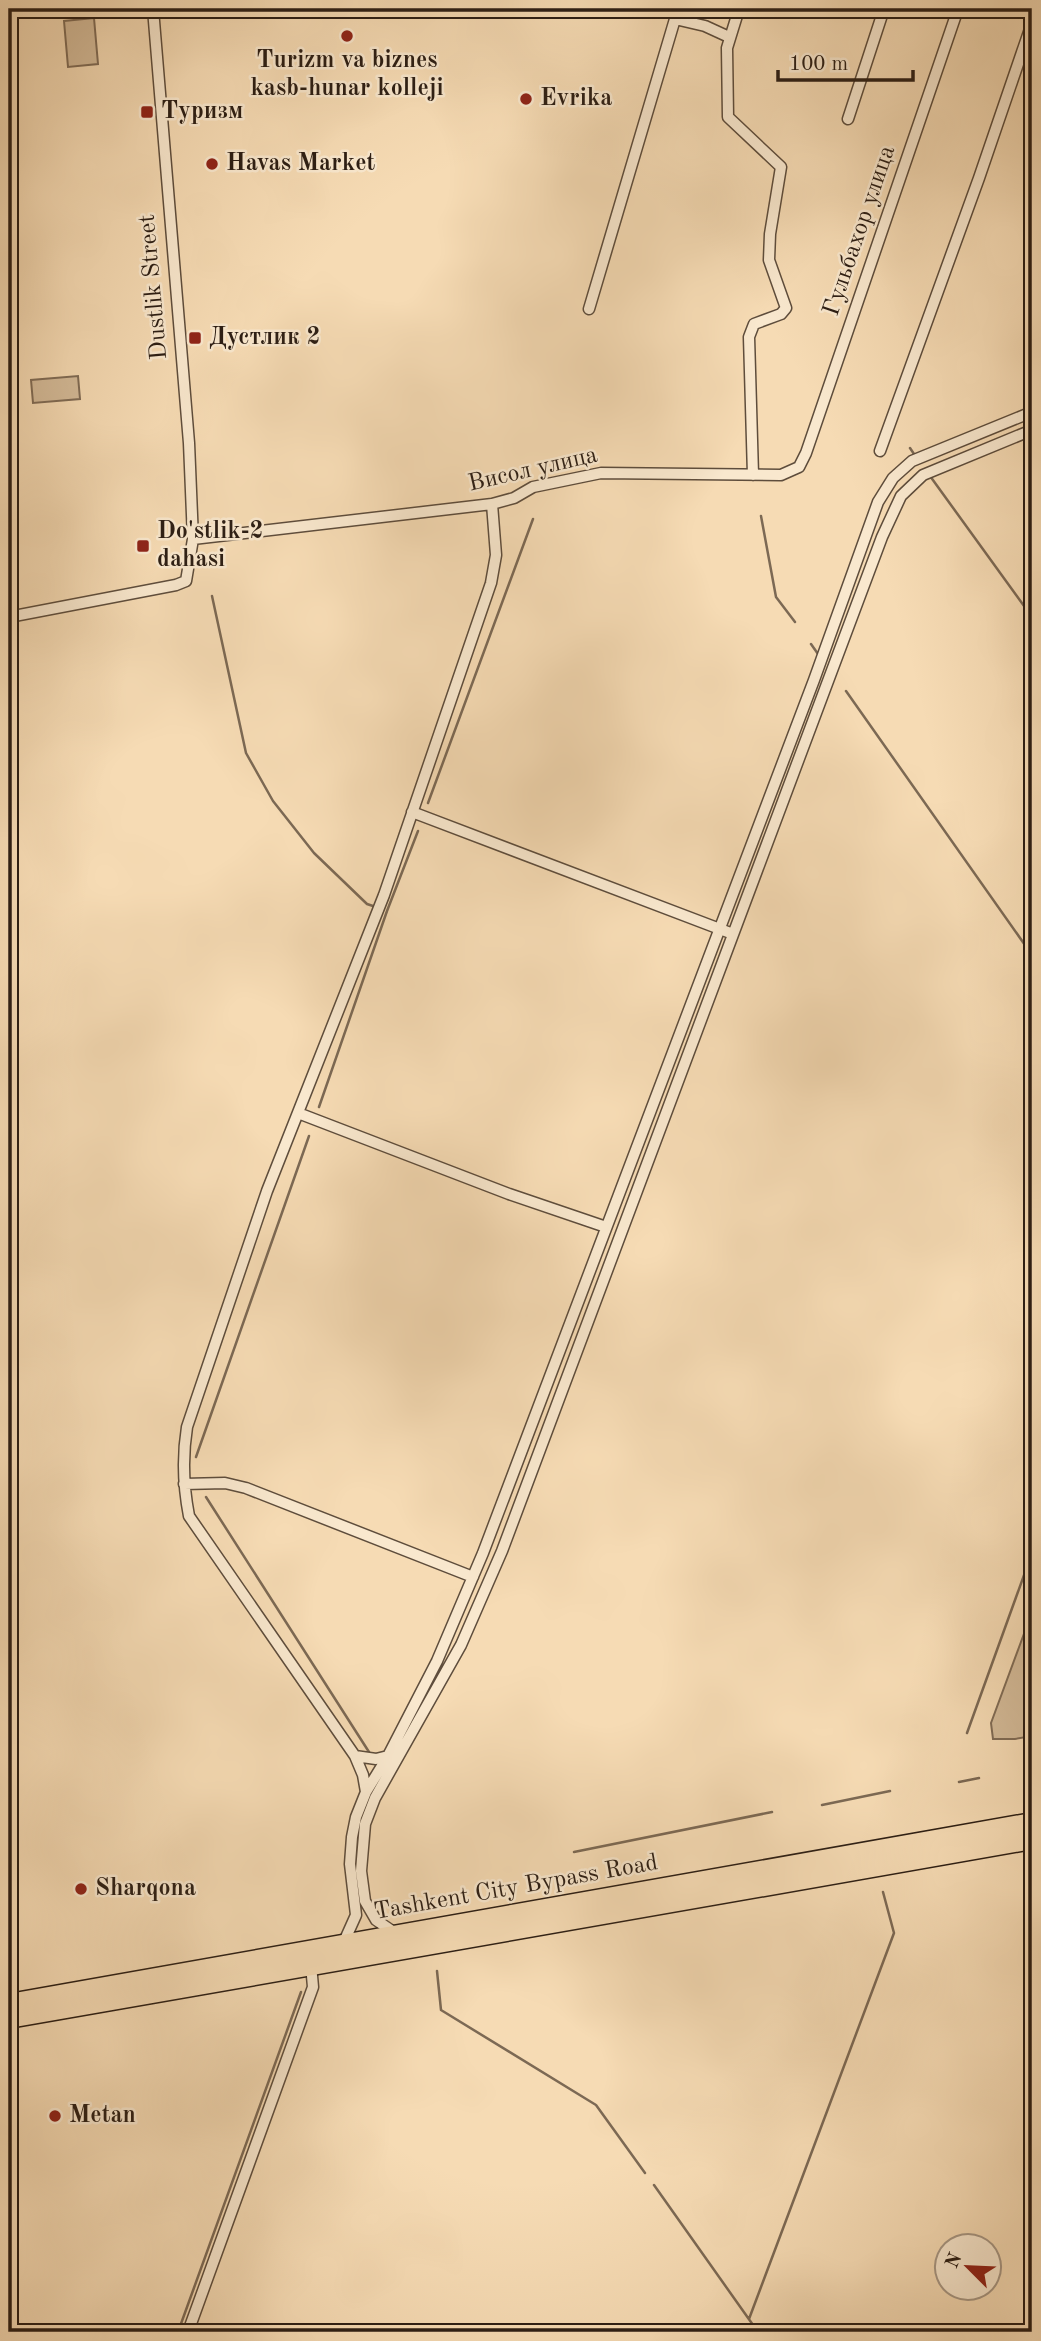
<svg xmlns="http://www.w3.org/2000/svg" width="1041" height="2341" font-family="'Old Standard TT',serif">
  <style>
    .green { fill: #d4bb99; stroke: #806c56; stroke-width: 2 }
    .lines { fill: none; stroke-linecap: round; stroke-linejoin: round }
    .stream { stroke: #7c6954; stroke-width: 2.5 }
    .street-casing { stroke: #5e4d3c; stroke-width: 13 }
    .highway-casing { stroke: #2c1e14; stroke-width: 21 }
    .street { stroke: #f9e8ce; stroke-width: 10 }
    .highway { stroke: #f6dbb4; stroke-width: 18 }
    .poi-dot { fill: #8f2418; stroke: #f9e8ce; stroke-width: 2.5 }
    .labels { text-anchor: middle; dominant-baseline: central; stroke-width: 5; stroke-linejoin: round; paint-order: stroke }
    .poi-label { font-size: 24px; font-weight: bold; fill: #2c1e14; stroke: #f9e8ce; text-anchor: start }
    .street-label { font-size: 24px; fill: #2c1e14; stroke: #f9e8ce }
  </style>
  <rect width="100%" height="100%" fill="#f6dbb4"/>
  <filter id="stains"><feTurbulence type="fractalNoise" baseFrequency=".00286" numOctaves="4"/><feColorMatrix values="0 0 0 0 .2 0 0 0 0 .09 0 0 0 0 .02 0 0 0 .5 -.17"/></filter>
  <radialGradient id="worn" r=".72"><stop offset=".6" stop-color="#630" stop-opacity="0"/><stop offset="1" stop-color="#630" stop-opacity=".3"/></radialGradient>
  <!-- green -->
  <path class="green" d="M94,18L98,64L68,67L64,21Z
    M78,376L80,399L33,403L31,380Z
    M1032,1612V1736L1015,1739H993L991,1723Z"/>
  <g class="lines">
    <!-- stream -->
    <path class="stream" d="M910,448L916,457
      M930,476L1032,617
      M761,516L776,597L795,622
      M212,596L246,753L273,801L314,853L367,904L376,907
      M811,644L818,654
      M846,691L1032,955
      M428,803L533,519
      M319,1107L387,911L418,831
      M196,1457L309,1136
      M206,1497L369,1752
      M967,1733L1032,1553
      M959,1782L979,1778
      M822,1805L890,1791
      M574,1852L772,1812
      M437,1971L441,2010L596,2105L645,2173
      M654,2185L758,2332
      M749,2319L894,1933L883,1892
      M178,2332L301,1992"/>
    <defs>
      <path id="street" d="M739,9L727,48L728,117L781,167L770,234L769,260L786,308L781,314L754,324L749,337L753,475
        M675,19L705,26L729,37
        M848,119L884,9
        M589,309L675,19V9
        M880,451L979,178L1032,23
        M193,539L492,504L514,498L533,487L601,473L781,475L799,467L806,453L958,9
        M9,617L176,585L186,581L193,539L189,443L153,9
        M412,812L733,934
        M298,1113L509,1194L606,1227
        M184,1484L225,1483L246,1488L473,1577
        M355,1756L376,1759L388,1756
        M366,1792L363,1775L355,1756L189,1516C183,1485 182,1458 187,1427L267,1191L384,895L491,583L496,555L492,504
        M395,1933L376,1920L365,1901L361,1871L365,1824L375,1798L461,1645L502,1551L882,537L901,496L923,475L1032,430
        M343,1944L356,1915L350,1864L352,1837L356,1817L366,1792L388,1756L437,1661L483,1553L814,680L878,502L893,478L912,461L1032,412
        M188,2332L313,1987L311,1965"/>
      <path id="highway" d="M9,2003L1032,1822
        M9,2019L1032,1840"/>
    </defs>
    <!-- street casing -->
    <use href="#street" class="street-casing"/>
    <!-- highway casing -->
    <use href="#highway" class="highway-casing"/>
    <!-- street -->
    <use href="#street" class="street"/>
    <!-- highway -->
    <use href="#highway" class="highway"/>
  </g>
  <!-- markers -->
  <g class="poi-dot">
    <circle cx="347" cy="36" r="7"/>
    <circle cx="526" cy="99" r="7"/>
    <rect x="140" y="105" width="14" height="14" rx="3.5"/>
    <circle cx="212" cy="164" r="7"/>
    <rect x="188" y="331" width="14" height="14" rx="3.5"/>
    <rect x="136" y="539" width="14" height="14" rx="3.5"/>
    <circle cx="81" cy="1889" r="7"/>
    <circle cx="55" cy="2116" r="7"/>
  </g>
  <g class="labels">
    <!-- poi labels -->
    <g class="poi-label">
      <text x="347" y="61" text-anchor="middle">Turizm va biznes<tspan x="347" dy="28">kasb-hunar kolleji</tspan></text>
      <text x="540" y="99">Evrika</text>
      <text x="161" y="112">Туризм</text>
      <text x="226" y="164">Havas Market</text>
      <text x="209" y="338">Дустлик 2</text>
      <text x="157" y="532">Do'stlik-2<tspan x="157" dy="28">dahasi</tspan></text>
      <text x="95" y="1889">Sharqona</text>
      <text x="69" y="2116">Metan</text>
    </g>
    <!-- street labels -->
    <g class="street-label">
      <text transform="translate(860 231) rotate(-71)">Гульбахор улица</text>
      <text transform="translate(154 287) rotate(-95)">Dustlik Street</text>
      <text transform="translate(533 470) rotate(-13)">Висол улица</text>
      <text transform="translate(516 1888) rotate(-10)">Tashkent City Bypass Road</text>
    </g>
  </g>
  <!-- margin -->
  <rect width="1041" height="2341" fill="none" stroke="#f6dbb4" stroke-width="35"/>
  <rect x="10" y="10" width="1020" height="2320" fill="none" stroke="#2c1e14" stroke-width="3.5"/>
  <rect x="18" y="18" width="1006" height="2306" fill="none" stroke="#2c1e14" stroke-width="2"/>
  <!-- north arrow -->
  <g transform="translate(968 2267) rotate(294)"><circle r="33" fill="#f9e8ce" stroke="#a79784" stroke-width="2"/>
  <path d="M0-5L12 26L0 18L-12 26Z" fill="#8f2418"/>
  <text y="-10" font-size="19" font-weight="bold" text-anchor="middle" fill="#2c1e14">N</text>
  </g>
  <!-- scale -->
  <path d="M778 70v10h135v-10" fill="none" stroke="#2c1e14" stroke-width="3.5"/>
  <text x="789" y="70" font-size="21" fill="#2c1e14" stroke="#f9e8ce" stroke-width="5" paint-order="stroke">100 m</text>
  <rect width="100%" height="100%" filter="url(#stains)"/>
  <rect width="100%" height="100%" fill="url(#worn)"/>
</svg>
